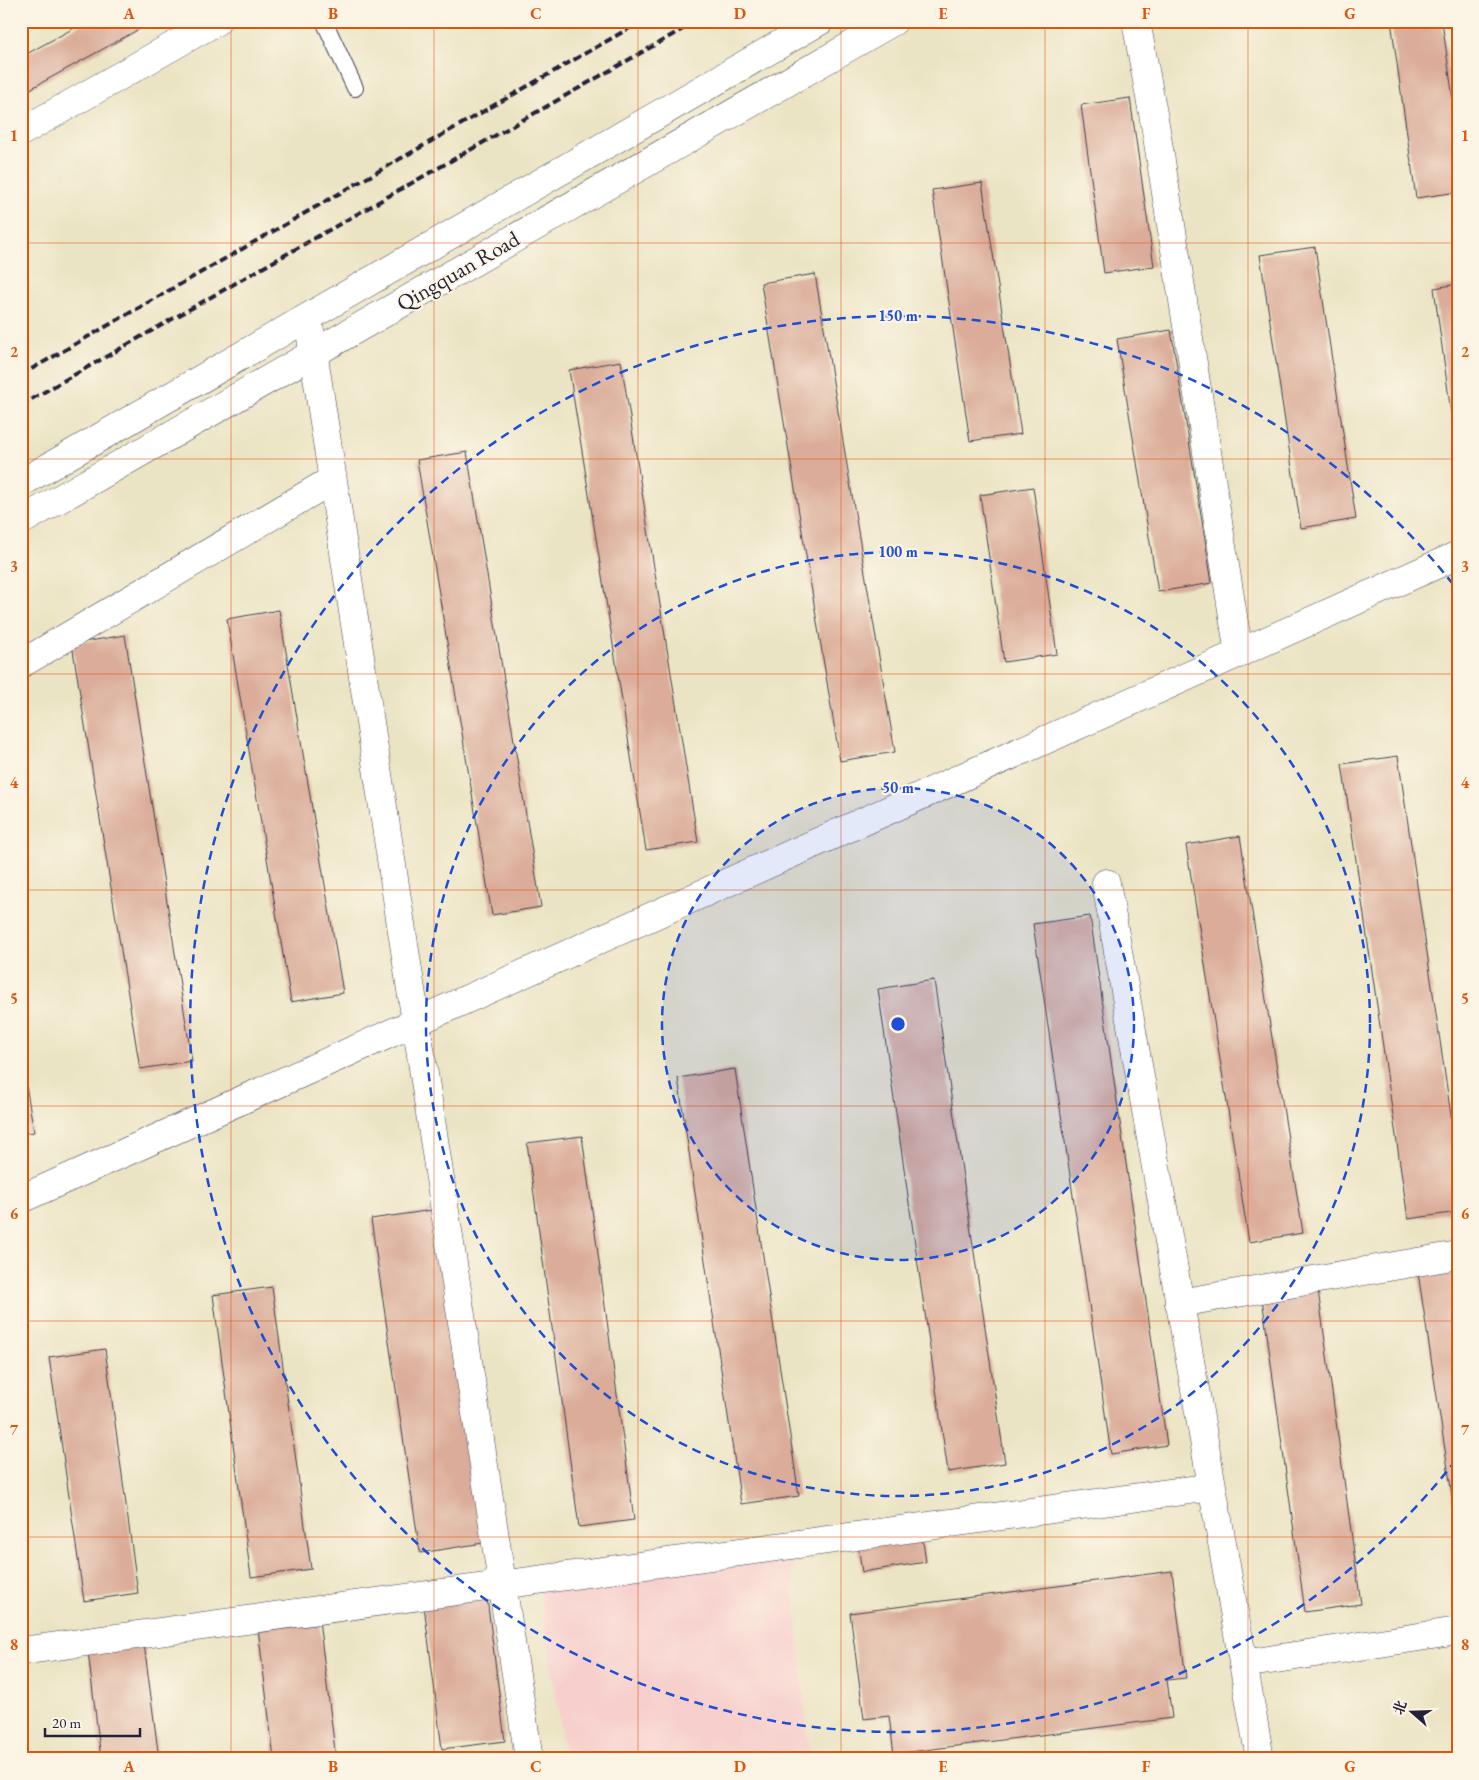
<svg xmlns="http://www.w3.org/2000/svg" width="1479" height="1780" font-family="'EB Garamond','Noto Serif SC',serif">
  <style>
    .built { fill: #f7d0cd }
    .building { fill: #daac99 }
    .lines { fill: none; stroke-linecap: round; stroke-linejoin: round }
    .service-casing { stroke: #403f50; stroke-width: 18 }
    .minor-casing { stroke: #403f50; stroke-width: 29 }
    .tertiary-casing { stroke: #403f50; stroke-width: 29 }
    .service { stroke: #fff; stroke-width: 16 }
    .minor { stroke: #fff; stroke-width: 28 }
    .tertiary { stroke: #fff; stroke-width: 28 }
    .rail { stroke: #22223b; stroke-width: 4; stroke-dasharray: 8 4; stroke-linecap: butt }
    .grid { fill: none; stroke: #de560e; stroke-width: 1; stroke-opacity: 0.55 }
    .ring { fill: none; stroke: #1d4ed8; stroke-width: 2.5; stroke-dasharray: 9 6 }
    .labels { text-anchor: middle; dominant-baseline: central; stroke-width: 4; stroke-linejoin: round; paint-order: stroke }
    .street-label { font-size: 22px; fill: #22223b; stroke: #fcf5e5 }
    .centre { fill: #1d4ed8; stroke: #fcf5e5; stroke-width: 2.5 }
    .ring-label { font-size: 15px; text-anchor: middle; font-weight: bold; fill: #1d4ed8; stroke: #fcf5e5; stroke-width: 4; stroke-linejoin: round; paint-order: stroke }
    .neatline { fill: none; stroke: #de560e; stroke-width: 2 }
    .grid-label { font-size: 16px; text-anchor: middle; font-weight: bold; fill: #de560e }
  </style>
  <rect width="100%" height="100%" fill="#fcf5e5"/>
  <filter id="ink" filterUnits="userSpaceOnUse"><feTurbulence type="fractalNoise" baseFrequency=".02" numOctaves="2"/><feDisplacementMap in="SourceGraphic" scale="10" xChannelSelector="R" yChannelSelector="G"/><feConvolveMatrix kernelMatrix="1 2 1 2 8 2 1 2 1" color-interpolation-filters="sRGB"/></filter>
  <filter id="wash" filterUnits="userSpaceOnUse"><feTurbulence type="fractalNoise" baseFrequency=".0096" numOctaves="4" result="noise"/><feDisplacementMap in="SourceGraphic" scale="20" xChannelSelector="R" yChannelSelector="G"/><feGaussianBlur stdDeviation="1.12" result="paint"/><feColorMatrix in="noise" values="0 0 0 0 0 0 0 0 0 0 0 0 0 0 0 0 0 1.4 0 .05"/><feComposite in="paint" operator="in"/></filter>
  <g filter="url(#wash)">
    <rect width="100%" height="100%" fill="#ebe4c4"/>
    <!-- built -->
    <path class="built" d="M790,1550L810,1759H568L564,1751L539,1583Z"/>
    <g id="blocks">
      <!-- building -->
      <path class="building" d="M87,21H154L21,94V57Z
        M1391,21H1442L1458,135V192L1416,198Z
        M1130,98L1154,266L1104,273L1081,105Z
        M982,183L1021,434L970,441L932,190Z
        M1315,247L1356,519L1301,528L1260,255Z
        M815,274L895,752L840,761L761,283Z
        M1458,284V457H1457L1434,288Z
        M1171,330L1212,583L1158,592L1117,339Z
        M621,361L698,842L646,850L569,370Z
        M467,452L541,907L492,915L417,460Z
        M1033,487L1057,654L1004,662L980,495Z
        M279,610L343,993L291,1002L227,619Z
        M125,635L192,1061L140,1069L72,644Z
        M1398,756L1458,1163V1212L1408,1219L1342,764Z
        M1240,836L1303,1233L1249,1242L1186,845Z
        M1090,916L1167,1445L1111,1454L1033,924Z
        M934,980L1005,1463L948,1472L878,989Z
        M21,1056L34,1132L21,1134Z
        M735,1069L799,1496L741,1504L678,1078Z
        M582,1136L634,1520L579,1527L527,1143Z
        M433,1210L483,1543L420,1553L371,1219Z
        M1458,1267V1528H1457L1418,1273Z
        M272,1287L311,1569L251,1577L213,1295Z
        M1318,1290L1361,1604L1305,1612L1262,1298Z
        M105,1349L138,1593L84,1601L49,1357Z
        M920,1521L926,1562L862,1572L856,1531Z
        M1172,1571L1186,1678L1167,1680L1172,1718L894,1754L889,1716L864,1719L850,1613Z
        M485,1582L505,1741L442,1749L422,1590Z
        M317,1604L336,1759H274L256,1612Z
        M142,1628L159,1759H101L86,1635Z"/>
    </g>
  </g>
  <g filter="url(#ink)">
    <use href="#blocks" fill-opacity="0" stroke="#403f50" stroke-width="1"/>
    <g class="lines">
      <defs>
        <path id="service" d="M324,21L355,88"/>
        <path id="minor" d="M1136,21L1156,130L1239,654
          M21,132L217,21
          M308,318L529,1759
          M21,664L332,480
          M1106,883L1260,1759
          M21,1199L1458,555
          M1179,1303L1458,1255
          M21,1651L1212,1487
          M1243,1664L1458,1631"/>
        <path id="tertiary" d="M21,483L820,21
          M21,521L894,21"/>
      </defs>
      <!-- service casing -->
      <use href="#service" class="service-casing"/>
      <!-- minor casing -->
      <use href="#minor" class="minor-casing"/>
      <!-- tertiary casing -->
      <use href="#tertiary" class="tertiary-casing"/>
      <!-- service -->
      <use href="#service" class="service"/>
      <!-- minor -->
      <use href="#minor" class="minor"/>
      <!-- tertiary -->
      <use href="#tertiary" class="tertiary"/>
      <!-- rail -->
      <path class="rail" d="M21,375L642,21
        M21,405L697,21"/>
    </g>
  </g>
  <!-- grid -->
  <path class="grid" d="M231,21V1759M434,21V1759M638,21V1759M841,21V1759M1045,21V1759M1248,21V1759M21,243H1458M21,459H1458M21,674H1458M21,890H1458M21,1106H1458M21,1321H1458M21,1537H1458"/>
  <!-- distance rings -->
  <circle cx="898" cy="1024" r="236" fill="#1d4ed8" fill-opacity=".12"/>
  <g class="ring">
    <circle cx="898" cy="1024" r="236"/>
    <circle cx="898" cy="1024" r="472"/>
    <path d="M1456 1460A708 708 0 1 1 1456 588"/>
  </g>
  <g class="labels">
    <!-- street labels -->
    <g class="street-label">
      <text transform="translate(458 271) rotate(-30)">Qingquan Road</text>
    </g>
  </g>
  <circle cx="898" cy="1024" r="8" class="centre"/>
  <g class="ring-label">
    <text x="898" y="321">150 m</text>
    <text x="898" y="557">100 m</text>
    <text x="898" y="793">50 m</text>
  </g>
  <!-- margin -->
  <rect width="1479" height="1780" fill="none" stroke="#fcf5e5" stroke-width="55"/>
  <!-- north arrow -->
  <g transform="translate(1412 1712) rotate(290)" stroke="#fcf5e5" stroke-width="4" paint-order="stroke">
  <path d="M0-4L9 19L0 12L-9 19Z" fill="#22223b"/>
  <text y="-8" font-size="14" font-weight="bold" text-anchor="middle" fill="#22223b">北</text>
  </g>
  <!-- scale -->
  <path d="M45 1728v8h95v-8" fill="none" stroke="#22223b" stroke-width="2.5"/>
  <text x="52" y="1728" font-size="15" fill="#22223b" stroke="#fcf5e5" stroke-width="4" paint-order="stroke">20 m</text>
  <rect x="28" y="28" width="1424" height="1724" class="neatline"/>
  <g class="grid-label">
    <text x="129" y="19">A</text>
    <text x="333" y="19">B</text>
    <text x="536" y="19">C</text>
    <text x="740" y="19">D</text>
    <text x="943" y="19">E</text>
    <text x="1146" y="19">F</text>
    <text x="1350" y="19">G</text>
    <text x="14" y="141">1</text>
    <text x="1465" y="141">1</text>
    <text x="14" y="357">2</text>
    <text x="1465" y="357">2</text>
    <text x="14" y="572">3</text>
    <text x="1465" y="572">3</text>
    <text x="14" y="788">4</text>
    <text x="1465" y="788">4</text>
    <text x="14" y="1004">5</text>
    <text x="1465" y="1004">5</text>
    <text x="14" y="1219">6</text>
    <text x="1465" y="1219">6</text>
    <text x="14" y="1435">7</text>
    <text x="1465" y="1435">7</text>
    <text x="14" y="1650">8</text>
    <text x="1465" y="1650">8</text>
    <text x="129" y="1772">A</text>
    <text x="333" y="1772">B</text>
    <text x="536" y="1772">C</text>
    <text x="740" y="1772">D</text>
    <text x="943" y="1772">E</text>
    <text x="1146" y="1772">F</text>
    <text x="1350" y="1772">G</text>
  </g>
</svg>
